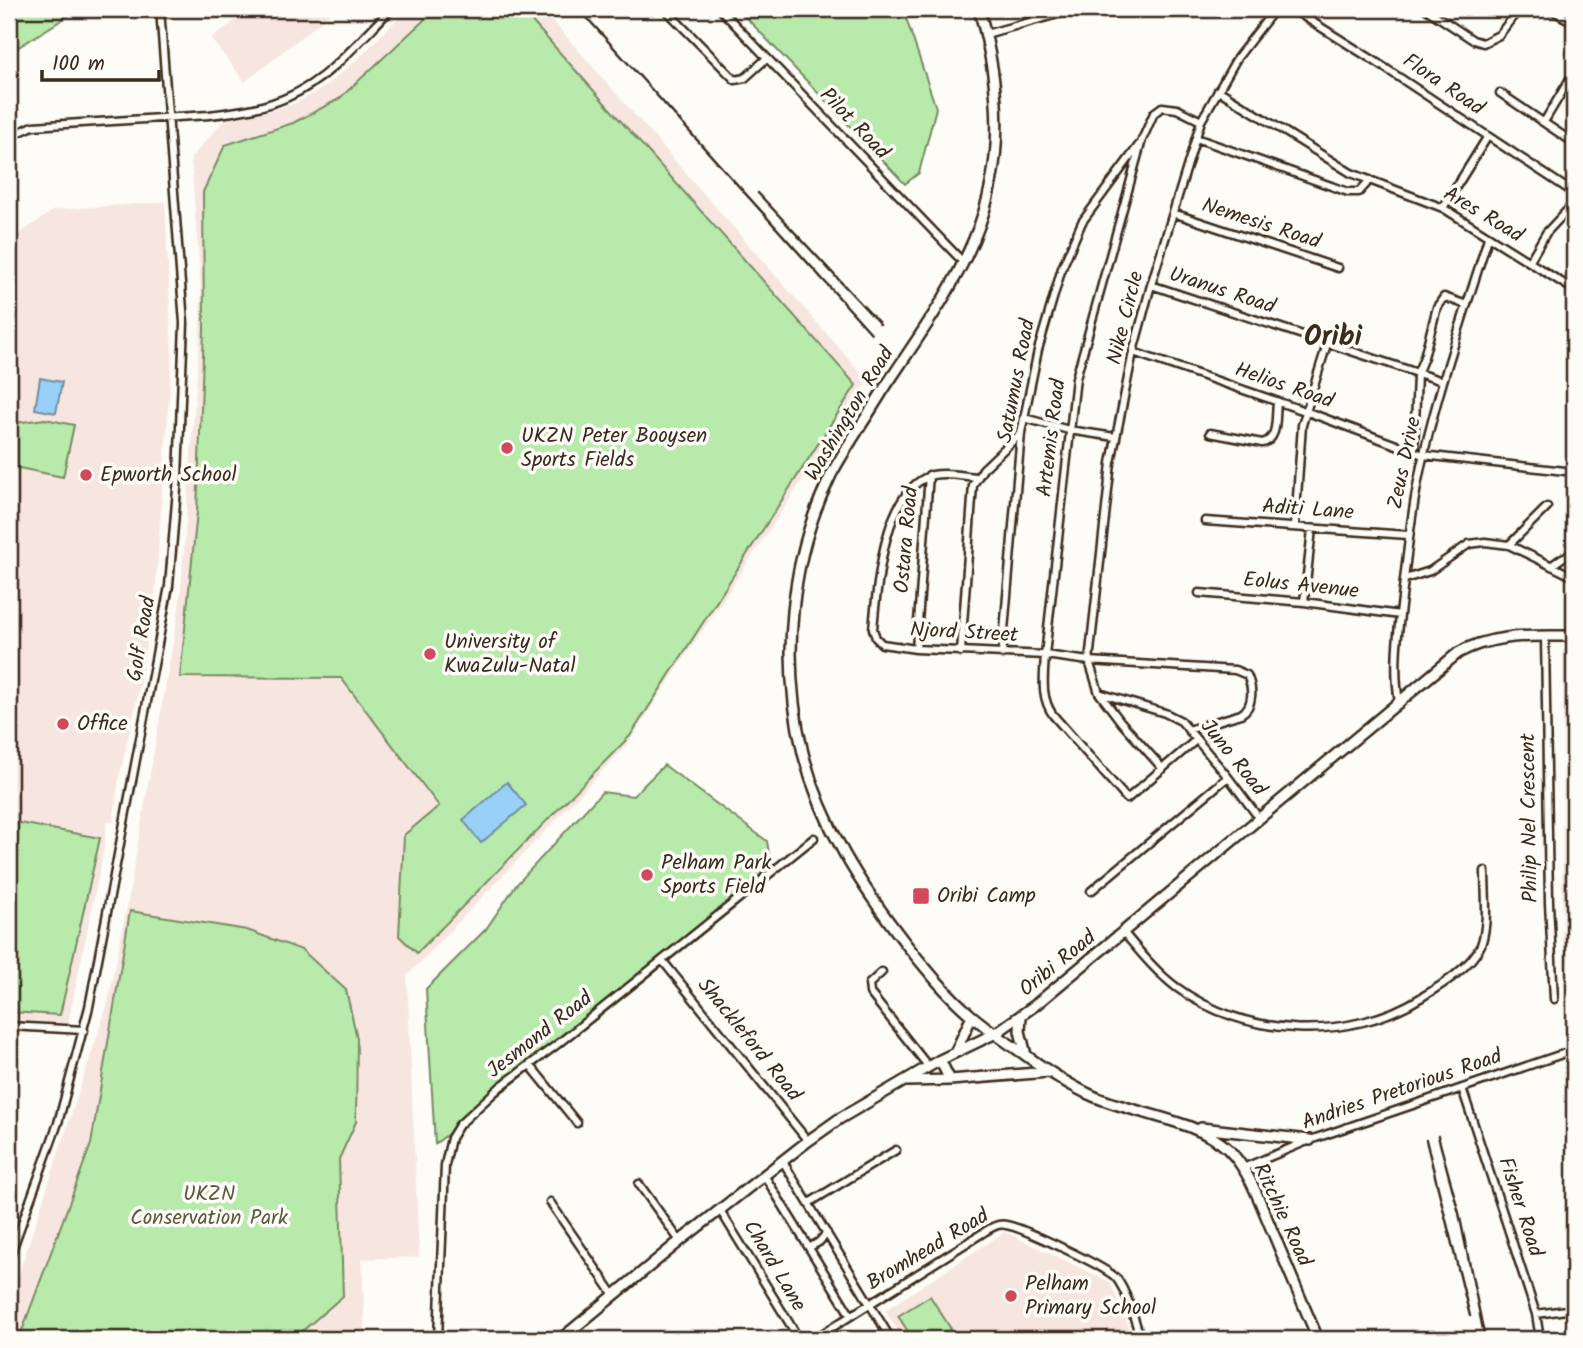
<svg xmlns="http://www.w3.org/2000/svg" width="1583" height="1348" font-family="Kalam,sans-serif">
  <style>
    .built { fill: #f7e5e0 }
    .green { fill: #b7eaab; stroke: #798a64; stroke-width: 2 }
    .water { fill: #98d0f7; stroke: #738ea0; stroke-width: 2 }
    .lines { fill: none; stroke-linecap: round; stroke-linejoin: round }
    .street-casing { stroke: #3b2a1e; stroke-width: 11 }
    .secondary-casing { stroke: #3b2a1e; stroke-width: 14 }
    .street { stroke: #fdfcf7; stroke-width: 6 }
    .secondary { stroke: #fdfcf7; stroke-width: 9 }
    .rail { stroke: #3b2a1e; stroke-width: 2.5 }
    .poi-dot { fill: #d1495b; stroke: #fdfcf7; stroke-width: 2.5 }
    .labels { text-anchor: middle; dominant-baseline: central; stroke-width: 7; stroke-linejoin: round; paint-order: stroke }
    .street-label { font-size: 21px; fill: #3b2a1e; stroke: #fdfcf7 }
    .poi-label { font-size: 21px; fill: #3b2a1e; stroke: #fdfcf7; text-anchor: start }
    .park-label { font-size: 21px; fill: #5a5a41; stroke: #fdfcf7 }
    .district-label { font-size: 28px; font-weight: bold; fill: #3b2a1e; stroke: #fdfcf7 }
  </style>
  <rect width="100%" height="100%" fill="#fdfcf7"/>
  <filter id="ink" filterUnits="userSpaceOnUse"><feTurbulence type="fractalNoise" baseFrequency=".0143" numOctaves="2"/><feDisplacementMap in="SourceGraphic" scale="14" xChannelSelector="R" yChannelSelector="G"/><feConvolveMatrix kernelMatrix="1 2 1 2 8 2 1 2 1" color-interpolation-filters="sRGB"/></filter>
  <g filter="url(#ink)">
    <!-- built -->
    <path class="built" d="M250,9H336L245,82L211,39Z
      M407,9H542L868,381L626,746L407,976L419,1257L362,1259L365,1339H9V1304L108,1003L127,907L180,602L200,332L201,289L191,158L225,119L265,112L296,103L325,87L358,59Z
      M165,202L172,356L155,594L137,699L119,778L113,822H107L103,854L68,1023L9,1020V241L54,210Z
      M1563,650H1574V979L1568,965L1562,935Z
      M1005,1232L1110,1282L1134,1339H903L885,1310Z"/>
    <!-- green -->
    <path class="green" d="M9,9H79L9,53Z
      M436,9H521L856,385L630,736L417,953L399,936L404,835L439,806L341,678L180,677L197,512L204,330L203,192L225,145L293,123L339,99Z
      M738,9H903L936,108L919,173L905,184Z
      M45,419L74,425L63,477L9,466V449L14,423Z
      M664,765L767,841L770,860L743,901L603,1014L435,1144L426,989L486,929L516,885L602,792L633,796Z
      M9,821L100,838L60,1015L9,1012Z
      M130,911L247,930L302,950L346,990L357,1038L356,1122L339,1159L343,1296L293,1339H19L91,1144Z
      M930,1296L951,1329L934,1339H913L898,1316Z"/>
    <!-- water -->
    <path class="water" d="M40,378L62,382L56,413L35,409Z
      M507,782L526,805L481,843L463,820Z"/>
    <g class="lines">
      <defs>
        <path id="street" d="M665,9L735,80L745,78L767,58
          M720,9L963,262
          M1292,9L1373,60L1574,193
          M1426,9L1473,40L1483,43L1499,35L1519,9
          M1550,9L1574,23
          M986,34L1076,9
          M1218,90L1351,173L1443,208L1574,290
          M1500,93L1574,143
          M1544,122L1574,72
          M9,137L33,126L209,115C236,112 264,108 288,97C329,79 360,40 391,9
          M1196,138L1348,192H1359L1370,180
          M1443,208L1488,136
          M1173,213L1338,268
          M1529,262L1546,233L1574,203
          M1151,285L1442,381
          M1133,352L1305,411L1423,455L1574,472
          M1024,418L1069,430L1115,437
          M1210,433L1262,443C1279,440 1275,417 1277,403
          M1414,451L1417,374L1424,357L1437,307L1444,297L1467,305
          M976,477C962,476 940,471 927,477C883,496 877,587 873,629L876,638L882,644L916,649L1045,655L1089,661L1235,670L1247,675C1253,688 1254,706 1241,714L1188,730
          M1205,521L1408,535
          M1295,526L1302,425L1327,344
          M1509,545L1574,577
          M1551,566L1562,558L1574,553
          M1405,579L1430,571L1469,544L1485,542L1509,545L1547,507
          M1199,593L1304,602L1400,615
          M1304,602L1312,529
          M1545,636L1549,903L1554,999
          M916,649L929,475
          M961,652L973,485L983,469L1021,433
          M1002,654L1021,433L1038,350L1062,268L1082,222L1139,145
          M1099,693L1165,713L1181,721L1228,777L1259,818
          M1399,702C1392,663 1400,619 1404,580C1409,537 1414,495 1424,453C1441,380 1466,309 1488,238
          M1196,740L1127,799L1053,715C1040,697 1044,676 1045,655L1076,378L1142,140L1154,113L1162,107L1177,109L1201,121
          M1163,769L1121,722L1099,693L1089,661L1111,463L1133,352L1151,285L1201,121L1237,58L1275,9
          M1091,891L1228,777
          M1124,933C1140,952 1156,972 1176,987C1245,1038 1349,1043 1422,997C1442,985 1471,967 1481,945C1489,923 1485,894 1485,871
          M662,960L808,1141
          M882,972L869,984L870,993L928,1066
          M9,1026L84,1030
          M530,1065L577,1123
          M1462,1088L1536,1314L1540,1339
          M782,1160L891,1339
          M1243,1168L1310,1140L1574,1050
          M764,1175L851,1316
          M639,1184L680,1241
          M550,1202L614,1295
          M809,1203L896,1150
          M720,1210L799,1339
          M810,1247L819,1242L827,1233
          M9,1259L58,1123L89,1007L169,586L178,477L184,323L160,9
          M1536,1314L1574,1309
          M438,1339L445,1165L451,1138L459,1125L500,1087L559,1043L814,838
          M814,1339L981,1234C989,1229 997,1223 1006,1225C1021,1227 1109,1268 1117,1279C1129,1296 1134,1320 1141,1339"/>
        <path id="secondary" d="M979,9C1001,87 1006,163 974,239C951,294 914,343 882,392C865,420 846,447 831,475C789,559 781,662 803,753C822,826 860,885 906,944C926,969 947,995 972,1016C988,1029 1006,1042 1024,1054C1046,1070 1068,1085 1093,1096C1134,1114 1197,1120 1228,1149C1251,1172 1261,1206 1274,1235C1288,1269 1303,1304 1318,1339
          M1021,1016L1020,1031L1026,1055
          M956,1051L972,1016
          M940,1060L950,1080
          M907,1081L950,1080L1049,1072
          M1201,1128L1310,1140
          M561,1339L680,1241L808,1141L839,1119L940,1060L996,1033L1034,1006L1458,653C1493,633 1535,636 1574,636"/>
      </defs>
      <!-- street casing -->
      <use href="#street" class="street-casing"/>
      <!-- secondary casing -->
      <use href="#secondary" class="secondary-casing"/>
      <!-- street -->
      <use href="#street" class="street"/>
      <!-- secondary -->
      <use href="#secondary" class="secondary"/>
      <!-- rail -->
      <path class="rail" d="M579,9L871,333
        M758,193L880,324
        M1438,1136L1459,1213L1485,1339
        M1426,1140L1470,1316"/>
    </g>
  </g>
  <!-- markers -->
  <g class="poi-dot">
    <circle cx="507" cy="448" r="7"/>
    <circle cx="86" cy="475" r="7"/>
    <circle cx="430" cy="654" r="7"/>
    <circle cx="63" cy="724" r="7"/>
    <circle cx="647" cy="875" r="7"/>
    <rect x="912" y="887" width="18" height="18" rx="3.5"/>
    <circle cx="1011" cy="1296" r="7"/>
  </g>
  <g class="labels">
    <!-- street labels -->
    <g class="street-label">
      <text transform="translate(1443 85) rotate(34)">Flora Road</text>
      <text transform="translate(854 124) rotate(46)">Pilot Road</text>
      <text transform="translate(1483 215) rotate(31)">Ares Road</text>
      <text transform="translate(1261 224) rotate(18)">Nemesis Road</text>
      <text transform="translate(1222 291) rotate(18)">Uranus Road</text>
      <text transform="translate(1126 318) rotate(-76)">Nike Circle</text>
      <text transform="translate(1017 381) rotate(-79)">Satumus Road</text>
      <text transform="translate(1284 386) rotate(19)">Helios Road</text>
      <text transform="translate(850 414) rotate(-59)">Washington Road</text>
      <text transform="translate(1052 438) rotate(-83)">Artemis Road</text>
      <text transform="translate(1405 463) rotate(-78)">Zeus Drive</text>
      <text transform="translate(1308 510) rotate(4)">Aditi Lane</text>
      <text transform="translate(907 540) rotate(-85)">Ostara Road</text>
      <text transform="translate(1301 586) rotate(6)">Eolus Avenue</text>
      <text transform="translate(964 633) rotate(3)">Njord Street</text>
      <text transform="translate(142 639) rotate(-80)">Golf Road</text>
      <text transform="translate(1233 758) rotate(51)">Juno Road</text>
      <text transform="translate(1530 818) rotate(-91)">Philip Nel Crescent</text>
      <text transform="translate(1058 964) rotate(-39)">Oribi Road</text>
      <text transform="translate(540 1035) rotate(-38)">Jesmond Road</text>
      <text transform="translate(749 1040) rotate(51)">Shackleford Road</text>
      <text transform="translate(1402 1090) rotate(-19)">Andries Pretorious Road</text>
      <text transform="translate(1520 1207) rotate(72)">Fisher Road</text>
      <text transform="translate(1282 1215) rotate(65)">Ritchie Road</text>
      <text transform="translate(928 1250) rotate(-31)">Bromhead Road</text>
      <text transform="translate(774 1266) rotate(59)">Chard Lane</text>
    </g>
    <!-- poi labels -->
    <g class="poi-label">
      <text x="521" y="436">UKZN Peter Booysen<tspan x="521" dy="24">Sports Fields</tspan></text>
      <text x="100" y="475">Epworth School</text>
      <text x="444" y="642">University of<tspan x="444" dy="24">KwaZulu-Natal</tspan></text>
      <text x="77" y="724">Office</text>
      <text x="661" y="863">Pelham Park<tspan x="661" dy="24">Sports Field</tspan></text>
      <text x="937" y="896">Oribi Camp</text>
      <text x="1025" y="1284">Pelham<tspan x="1025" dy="24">Primary School</tspan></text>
    </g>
    <!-- park labels -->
    <g class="park-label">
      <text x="209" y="1194">UKZN<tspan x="209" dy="24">Conservation Park</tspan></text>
    </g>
    <!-- district labels -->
    <g class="district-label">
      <text x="1333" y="337">Oribi</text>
    </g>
  </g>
  <!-- margin -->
  <rect width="1583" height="1348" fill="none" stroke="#fdfcf7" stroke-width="35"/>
  <rect x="18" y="18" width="1548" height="1313" fill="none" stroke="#3b2a1e" stroke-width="2.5" filter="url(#ink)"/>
  <!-- scale -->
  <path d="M42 70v10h117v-10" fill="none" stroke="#3b2a1e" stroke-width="3.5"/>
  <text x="52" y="70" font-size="21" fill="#3b2a1e" stroke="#fdfcf7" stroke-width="5" paint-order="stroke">100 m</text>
</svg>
